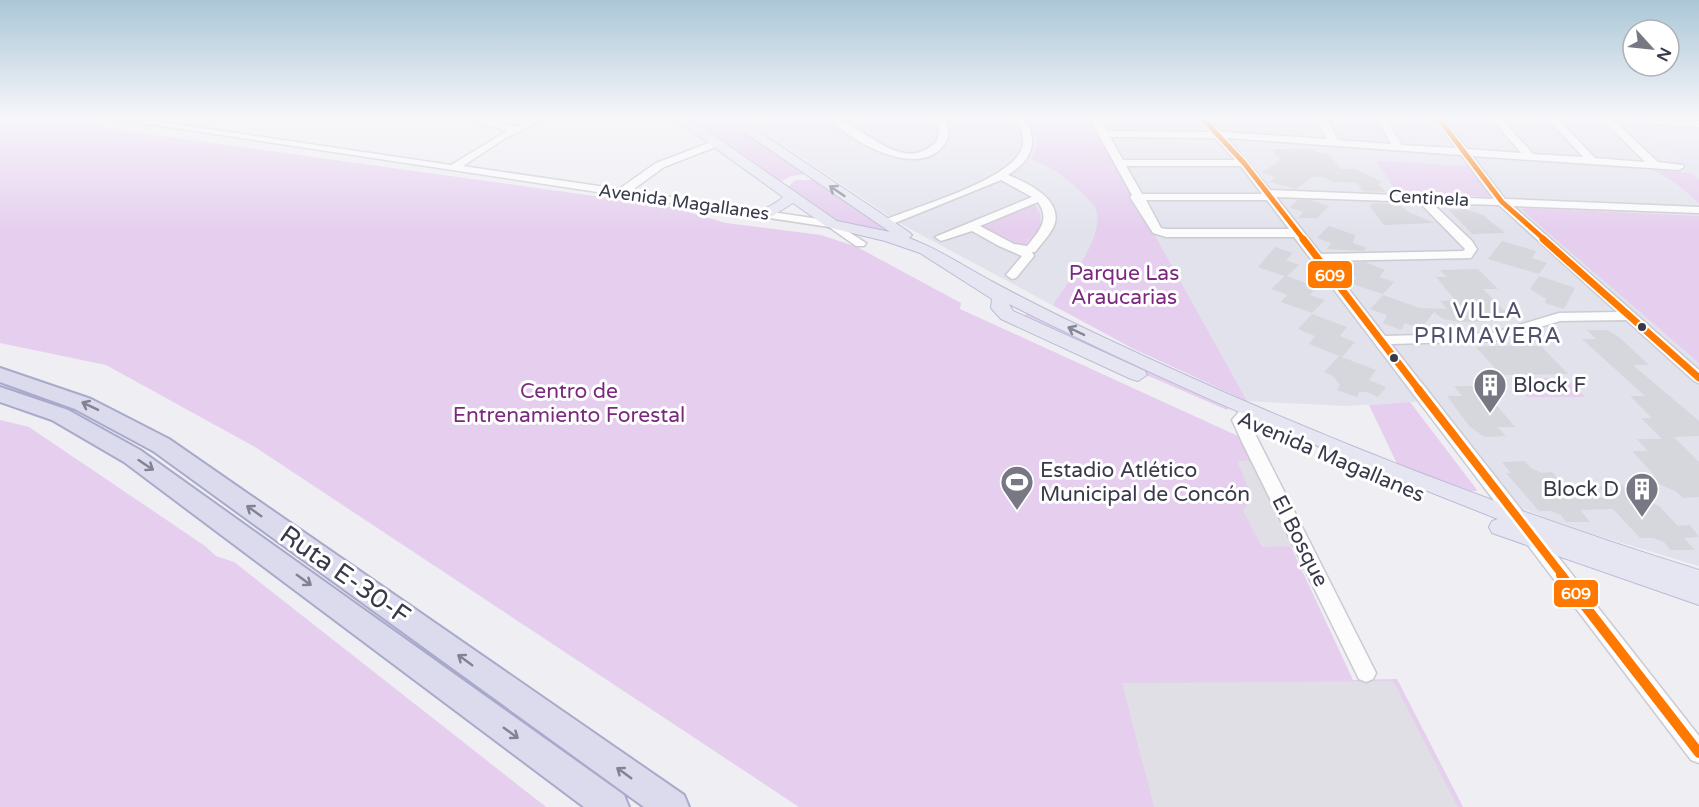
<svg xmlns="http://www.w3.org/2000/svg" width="1699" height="807" font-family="'Varela Round',sans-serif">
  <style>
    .residential { fill: #e2e2ed }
    .education { fill: #e1e0f1 }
    .green { fill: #e5ceee }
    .parking { fill: #dfdfe5 }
    .building { fill: #d6d6dd }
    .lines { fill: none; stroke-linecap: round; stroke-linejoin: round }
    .minor-casing { stroke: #cbcbd1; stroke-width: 3 }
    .major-casing { stroke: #bcbbd6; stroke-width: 2 }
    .highway-casing { stroke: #a9aacb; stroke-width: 4 }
    .minor { fill: #fcfcfd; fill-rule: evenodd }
    .major { fill: #e6e6f2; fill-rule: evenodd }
    .highway { fill: #dbdbed; fill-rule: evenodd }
    .bus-1-far3-casing { stroke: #fff; stroke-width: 8 }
    .bus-1-far2-casing { stroke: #fff; stroke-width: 10 }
    .bus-1-far1-casing { stroke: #fff; stroke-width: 13 }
    .bus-1-casing { stroke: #fff; stroke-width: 15 }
    .bus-1-far3 { stroke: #ff7800; stroke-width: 5 }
    .bus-1-far2 { stroke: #ff7800; stroke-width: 7 }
    .bus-1-far1 { stroke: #ff7800; stroke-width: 8 }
    .bus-1 { stroke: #ff7800; stroke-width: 10 }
    .oneway { stroke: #868796 }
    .oneway2 { stroke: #818293 }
    .bus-dot { fill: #38394a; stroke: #fff; stroke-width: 2 }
    .labels { text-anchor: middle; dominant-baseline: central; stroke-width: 6; stroke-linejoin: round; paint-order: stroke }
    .far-street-label { font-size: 18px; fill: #38394a; stroke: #fff }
    .park-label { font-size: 21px; fill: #7b297f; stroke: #fff }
    .poi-label { font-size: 21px; fill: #38394a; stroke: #fff; text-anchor: start }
    .street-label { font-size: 21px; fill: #38394a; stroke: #fff }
    .neighbourhood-label { font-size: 22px; letter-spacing: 1.5px; fill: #4f516d; stroke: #fff }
    .near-street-label { font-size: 26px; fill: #38394a; stroke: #fff }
    .line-badge { stroke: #fff; stroke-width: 2 }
    .badge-label { font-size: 16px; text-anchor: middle; font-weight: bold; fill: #fff }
  </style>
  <rect width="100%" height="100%" fill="#eeeef3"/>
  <!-- residential -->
  <path class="residential" d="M744,119H1699V566L1559,524L1522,508L1438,404L1415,402L1345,406L1247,401L1178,369L1132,348L901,224Z"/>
  <!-- education -->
  <path class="education" d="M1641,126L1699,129V171H1692Z"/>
  <!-- green -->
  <path class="green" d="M0,119H65L112,129L667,206L726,223L821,235L857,247L961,303L960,309L1240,437L1353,680L1397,679L1463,807H799L255,447L106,365L0,343Z
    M693,119H723L806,174L791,176L780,182Z
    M1029,119H1090L1247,401L1132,348L1053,305C1067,283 1110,231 1094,206C1090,200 1083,194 1078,189C1061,174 1053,167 1031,160C1038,146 1039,132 1029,119Z
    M1376,161L1468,166L1493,197L1396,191Z
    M1654,170L1691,173L1699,179V203L1678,185Z
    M796,180H813L892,233L837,222L788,187Z
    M1034,204L1040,214L1041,226L1023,247L983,227Z
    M1524,208L1699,216V363L1522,210Z
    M1026,314H1030L1230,406L1227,410L1059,337L1024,317Z
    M1510,378H1567L1585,397H1527Z
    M1410,402L1477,490V491H1469L1399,468L1369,405Z
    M0,420L29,427L205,546L216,556L234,562L546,807H0Z
    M1264,423L1485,510L1488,516L1261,425Z"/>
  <!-- parking -->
  <path class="parking" d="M1255,460L1297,546L1262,547L1243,511L1252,497L1237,461Z
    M1393,681L1458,807H1154L1122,683Z"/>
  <!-- building -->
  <path class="building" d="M1272,149H1314L1317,152L1327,153L1341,169H1356L1382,182L1378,184L1386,192L1363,191L1357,183L1332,182L1324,177H1312L1296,189L1270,182L1275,177L1262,173L1280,160Z
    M1298,200H1311L1329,206L1317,218H1298L1303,212L1289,207Z
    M1371,203L1398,204L1410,213L1435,223L1384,225L1369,205H1373Z
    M1465,209L1483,215L1505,233L1472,234L1449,210Z
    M1329,226L1355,235L1353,243L1367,248L1364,251L1327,249L1331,243L1317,238Z
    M1502,241L1536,251L1532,258L1547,263L1539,274L1488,259Z
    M1275,247L1293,253L1286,260L1299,265L1287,276L1317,287L1310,295L1325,300L1312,313L1281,302L1287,295L1271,289L1285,276L1258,267Z
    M1365,262L1385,270L1379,277L1394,282L1383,294L1352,284L1356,277L1341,271L1349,263Z
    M1478,269L1498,289H1483L1507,313H1493L1500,321L1459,322L1443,319L1434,312L1421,329L1405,323L1401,330L1383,323L1387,315L1370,309L1383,295L1420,308L1447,309L1440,301L1455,300L1436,277H1447L1440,270Z
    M1539,276L1575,288L1564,309L1545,303L1546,299L1530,289Z
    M1312,314L1347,327L1340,336L1355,342L1342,357L1309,344L1315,336L1298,329Z
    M1587,330H1607L1619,337L1649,365H1633L1699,421V436L1674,437L1699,462V497L1683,498L1675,491L1641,476H1655L1632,451H1648L1637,439H1662L1641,418H1652L1630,396H1645L1582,339H1596Z
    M1493,346H1541L1568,374L1501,375L1476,347Z
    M1339,356L1376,370L1369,380L1386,387L1378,397L1367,392H1359L1357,397L1337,390L1340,385L1333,376L1324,372Z
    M1454,386H1476L1487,394L1515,427H1497L1506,436L1485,437L1470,427L1447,396H1462Z
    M1525,461L1531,468L1542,473L1552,472L1576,499L1608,497L1598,486L1622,485L1628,492L1659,506L1678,526L1690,525L1699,537L1684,538L1695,550H1670L1664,542L1653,538H1640L1613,509L1580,510L1590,522H1566L1561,515L1551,511H1539L1506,473H1511L1502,462Z"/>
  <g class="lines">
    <defs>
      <path id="minor" d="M115,119H141L451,165L507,131L471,119H488L515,127L531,119H544L504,139L463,166L619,189L656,163L714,141L719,144L718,146L664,167L631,191L832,221L866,243L864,246H856L829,227Z
        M828,119C863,119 900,179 937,141L939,129L934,119H943C949,129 951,135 944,145C917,180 852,141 828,119Z
        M1016,119H1026C1038,145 1032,160 1008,175C1028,183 1066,201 1053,228C1048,237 1041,244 1035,252H1032L1034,256L1016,278L1012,279L1006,275L1022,256L999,246L972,231L941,241L935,237L1032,197L1001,180L890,225H882V221C914,207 1007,182 1021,150C1026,139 1021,129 1016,119ZM1038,202C1051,220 1038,232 1027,246L1014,244L980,226Z
        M1090,119H1100L1107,131L1210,132L1199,119H1209L1221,132L1327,139L1317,119H1327L1338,140L1391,144L1377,119H1386L1402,145L1456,148L1435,119H1444L1467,149L1521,153L1492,119H1502L1533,154L1583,157L1548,119H1558L1595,158L1645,162L1602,119H1612L1658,162L1683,165L1684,167L1679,170L1472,156L1505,199L1699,207V213L1513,206L1699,370V383L1694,381L1626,320L1560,321L1494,341L1391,344L1699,736V763L1691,760L1294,237H1166L1153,233L1130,197L1132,195ZM1110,137L1215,138L1235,160H1123ZM1227,138L1461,155L1494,199L1270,190ZM1126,166H1241L1262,194H1142ZM1276,197L1419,202L1465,249L1463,251L1321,254ZM1146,200H1267L1289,229H1166L1161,228ZM1432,203L1499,205L1617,312L1559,313L1493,333L1385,336L1327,261L1471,258L1477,249L1472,241Z
        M1621,119L1699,121V127L1625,122Z
        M1248,405L1256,410L1248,420L1373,667L1376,673L1373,679L1366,682L1359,679L1242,442L1232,420L1243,407Z"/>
      <path id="major" d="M675,119H690L837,221L890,232L725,119H740L909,232L912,235L909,238C939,249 965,267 993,282C1030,302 1069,321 1107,339C1298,429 1497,507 1699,570V605L1492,533L1489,527L1492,521L1498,519C1332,454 1168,384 1009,304L1013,311L1145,371L1147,375L1138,381L1131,379L1001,319L991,308L992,299L920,253L885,241L827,227L793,203L771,217H761L759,214C765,206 776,205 783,197Z"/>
      <path id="highway" d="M0,368L91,399L169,439L684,795L689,807H644L153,451L75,409L0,382Z
        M0,387L68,410L140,450L624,795L629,807H584L124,462L52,420L0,402Z"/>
    </defs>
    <!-- minor casing -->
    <use href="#minor" class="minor-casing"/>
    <!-- major casing -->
    <use href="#major" class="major-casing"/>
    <!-- highway casing -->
    <use href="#highway" class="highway-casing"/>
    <!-- minor -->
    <use href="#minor" class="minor"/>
    <!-- major -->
    <use href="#major" class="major"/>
    <!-- highway -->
    <use href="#highway" class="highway"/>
    <defs>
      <path id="bus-1-far3" d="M1203,119L1244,163L1304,240
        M1439,119L1502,202L1545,240"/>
      <path id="bus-1-far2" d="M1303,239L1419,390
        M1543,239L1699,378"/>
      <path id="bus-1-far1" d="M1418,389L1563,576"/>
      <path id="bus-1" d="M1561,575L1699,753"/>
    </defs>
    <!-- bus-1-far3 casing -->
    <use href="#bus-1-far3" class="bus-1-far3-casing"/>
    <!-- bus-1-far2 casing -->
    <use href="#bus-1-far2" class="bus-1-far2-casing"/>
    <!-- bus-1-far1 casing -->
    <use href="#bus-1-far1" class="bus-1-far1-casing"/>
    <!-- bus-1 casing -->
    <use href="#bus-1" class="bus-1-casing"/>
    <!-- bus-1-far3 -->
    <use href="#bus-1-far3" class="bus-1-far3"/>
    <!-- bus-1-far2 -->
    <use href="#bus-1-far2" class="bus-1-far2"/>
    <!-- bus-1-far1 -->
    <use href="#bus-1-far1" class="bus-1-far1"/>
    <!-- bus-1 -->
    <use href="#bus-1" class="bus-1"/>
  </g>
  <!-- one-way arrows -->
  <defs><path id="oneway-shaft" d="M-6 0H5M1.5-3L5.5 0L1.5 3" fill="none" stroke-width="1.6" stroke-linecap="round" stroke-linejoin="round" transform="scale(1.5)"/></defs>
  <g class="oneway">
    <use href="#oneway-shaft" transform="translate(837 191) rotate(-146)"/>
    <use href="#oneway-shaft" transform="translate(1076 331) rotate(-154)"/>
  </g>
  <g class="oneway2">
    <use href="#oneway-shaft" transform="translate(90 406) rotate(-155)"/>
    <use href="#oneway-shaft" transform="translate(146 465) rotate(34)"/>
    <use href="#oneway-shaft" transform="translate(254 511) rotate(-145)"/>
    <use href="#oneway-shaft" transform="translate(304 580) rotate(36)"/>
    <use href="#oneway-shaft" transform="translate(465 660) rotate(-144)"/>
    <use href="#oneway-shaft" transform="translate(511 733) rotate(36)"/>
    <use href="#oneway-shaft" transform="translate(624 773) rotate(-144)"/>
  </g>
  <!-- sky -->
  <linearGradient id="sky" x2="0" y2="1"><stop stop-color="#abc7d7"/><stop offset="0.51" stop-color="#f7f7fa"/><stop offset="1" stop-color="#f7f7fa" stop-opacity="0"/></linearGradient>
  <rect width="1699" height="232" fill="url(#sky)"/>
  <!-- icons -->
  <defs>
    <symbol id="building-pin" viewBox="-11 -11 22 30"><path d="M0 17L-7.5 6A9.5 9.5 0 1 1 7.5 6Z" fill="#787885" stroke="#fff"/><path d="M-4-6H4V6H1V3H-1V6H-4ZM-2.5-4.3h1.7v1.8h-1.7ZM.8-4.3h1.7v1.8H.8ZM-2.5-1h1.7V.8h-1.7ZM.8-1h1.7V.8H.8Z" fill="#fff"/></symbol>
    <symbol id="stadium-pin" viewBox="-11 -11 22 30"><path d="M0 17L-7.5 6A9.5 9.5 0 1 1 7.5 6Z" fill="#787885" stroke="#fff"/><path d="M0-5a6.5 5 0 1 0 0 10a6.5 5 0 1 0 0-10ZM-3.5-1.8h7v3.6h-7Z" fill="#fff"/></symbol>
  </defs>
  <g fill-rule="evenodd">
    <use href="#building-pin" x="1471" y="366" width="38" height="52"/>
    <use href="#stadium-pin" x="998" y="463" width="38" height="52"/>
    <use href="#building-pin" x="1623" y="470" width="38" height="52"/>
  </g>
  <!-- markers -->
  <g class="bus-dot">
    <circle cx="1642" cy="327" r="5"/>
    <circle cx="1394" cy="358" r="5"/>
  </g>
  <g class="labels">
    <!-- far-street labels -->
    <g class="far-street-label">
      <text transform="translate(1429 198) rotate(3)">Centinela</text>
      <text transform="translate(684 202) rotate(8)">Avenida Magallanes</text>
    </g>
    <!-- park labels -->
    <g class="park-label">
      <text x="1124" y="273">Parque Las<tspan x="1124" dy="24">Araucarias</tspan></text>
      <text x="569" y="391">Centro de<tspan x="569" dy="24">Entrenamiento Forestal</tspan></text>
    </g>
    <!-- poi labels -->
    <g class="poi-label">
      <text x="1513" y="385">Block F</text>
      <text x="1040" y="470">Estadio Atlético<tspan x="1040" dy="24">Municipal de Concón</tspan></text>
      <text x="1619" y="489" text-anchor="end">Block D</text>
    </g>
    <!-- street labels -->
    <g class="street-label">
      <text transform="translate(1331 457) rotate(23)">Avenida Magallanes</text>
      <text transform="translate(1300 541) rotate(63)">El Bosque</text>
    </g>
    <!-- neighbourhood labels -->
    <g class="neighbourhood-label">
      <text x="1488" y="311">VILLA<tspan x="1488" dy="25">PRIMAVERA</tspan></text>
    </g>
    <!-- near-street labels -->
    <g class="near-street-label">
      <text transform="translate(345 575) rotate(35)">Ruta E-30-F</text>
    </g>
  </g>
  <g class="line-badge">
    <rect x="1307" y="260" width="46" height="29" rx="6" fill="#ff7800"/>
    <rect x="1553" y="579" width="46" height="29" rx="6" fill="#ff7800"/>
  </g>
  <g class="badge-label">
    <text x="1330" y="281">609</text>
    <text x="1576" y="599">609</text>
  </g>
  <!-- north arrow -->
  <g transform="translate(1651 48) rotate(117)"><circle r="28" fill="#ffffff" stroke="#afb0b7" stroke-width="1.5"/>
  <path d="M0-4.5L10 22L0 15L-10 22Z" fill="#787885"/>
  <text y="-9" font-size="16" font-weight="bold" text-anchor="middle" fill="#38394a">N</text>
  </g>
</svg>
